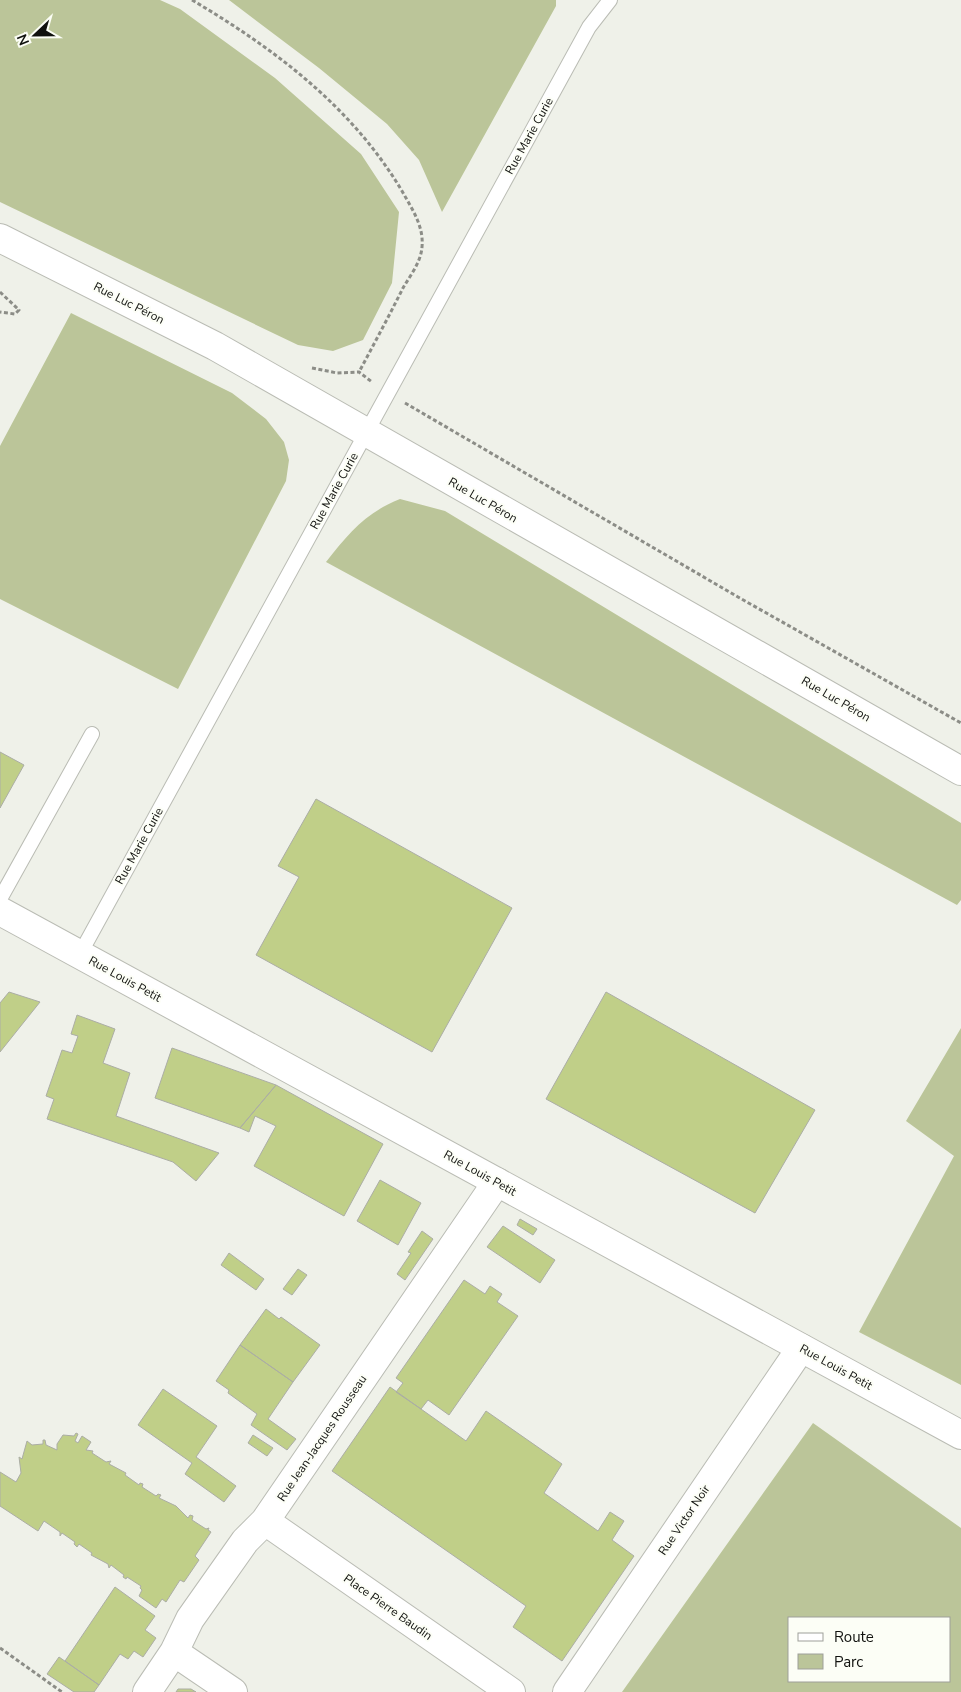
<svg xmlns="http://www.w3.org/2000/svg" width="961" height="1692" font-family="'Nunito Sans',sans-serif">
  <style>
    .green { fill: #bbc599; fill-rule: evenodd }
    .building { fill: #c0cf88; stroke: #abada5 }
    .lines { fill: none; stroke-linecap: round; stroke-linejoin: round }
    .service-casing { stroke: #babcb4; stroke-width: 16 }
    .minor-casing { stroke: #babcb4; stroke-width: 30 }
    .tertiary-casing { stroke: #babcb4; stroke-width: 30 }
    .path { stroke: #8c8d87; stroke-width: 3; stroke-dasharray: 4 2.5; stroke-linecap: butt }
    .service { stroke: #fff; stroke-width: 14 }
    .minor { stroke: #fff; stroke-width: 28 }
    .tertiary { stroke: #fff; stroke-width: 28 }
    .labels { text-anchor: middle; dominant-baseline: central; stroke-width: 4; stroke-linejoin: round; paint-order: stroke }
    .street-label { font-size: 12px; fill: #10110e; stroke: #fcfef6 }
  </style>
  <rect width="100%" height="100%" fill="#eff1e9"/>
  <!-- green -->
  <path class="green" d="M0,0H160L180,9L275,78L361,154L399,212L392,283L363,340L333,351L298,345L0,202Z
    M229,0H556V6L442,212L419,160L387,124L319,68Z
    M71,313L232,393L266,419L284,442L289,460L286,481L178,689L0,599V446Z
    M400,499L445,511L961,823V900L957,905L326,562C349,533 365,513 400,499Z
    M961,1028V1385L859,1332L954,1156L906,1121Z
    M813,1423L961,1528V1692H622ZM790,1618H950V1681H790Z"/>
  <!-- building -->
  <path class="building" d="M0,752L24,765L0,808Z
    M316,799L512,908L432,1052L256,955L299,877L278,866Z
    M9,992L40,1002L0,1052V1003Z
    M606,992L815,1110L755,1213L546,1099Z
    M77,1015L115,1029L103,1063L130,1073L116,1116L219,1153L196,1181L173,1162L47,1119L54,1099L46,1096L62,1050L72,1053L78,1036L71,1034Z
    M172,1048L276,1085L240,1128L155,1098Z
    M276,1085L383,1144L344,1216L254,1166L276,1126L255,1116L249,1132L240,1128Z
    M380,1180L421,1203L398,1245L357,1221Z
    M520,1219L537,1229L533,1235L517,1225Z
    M503,1226L555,1260L540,1283L487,1247Z
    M422,1231L433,1239L405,1280L397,1274L411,1253L408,1252Z
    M229,1253L264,1279L256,1290L221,1265Z
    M298,1269L307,1275L292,1295L283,1289Z
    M464,1280L485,1294L490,1286L502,1294L497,1302L518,1316L449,1415L428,1400L421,1409L396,1392L403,1383L396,1378Z
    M266,1309L279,1319L281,1317L320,1345L293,1382L240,1345Z
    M240,1345L293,1382L268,1419L296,1439L287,1450L251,1425L257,1414L228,1393L229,1390L216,1381Z
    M390,1387L466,1441L486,1411L562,1464L544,1493L598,1531L610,1512L624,1521L612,1540L634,1556L562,1661L513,1627L526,1606L332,1471Z
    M163,1389L217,1426L196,1457L236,1486L224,1502L185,1474L192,1463L138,1425Z
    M76,1433L78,1434L75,1441L78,1443L82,1436L91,1442L86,1450L93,1451L92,1453L106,1462L111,1461L109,1464L126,1473L125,1475L139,1485L140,1483L143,1484L142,1487L156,1496L158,1494L161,1495L159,1498L176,1506L188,1518L190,1515L193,1516L192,1520L206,1529L209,1528L208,1530L211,1532L195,1556L199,1560L184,1582L180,1580L166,1602L162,1599L156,1608L139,1596L142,1590L140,1588L141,1586L127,1577L126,1579L123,1577L124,1575L111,1565L109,1568L108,1564L91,1555L92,1553L79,1544L77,1547L74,1544L75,1542L62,1533L60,1536V1532L44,1521L38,1531L0,1506V1472L16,1482L21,1473L19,1457L22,1459L27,1441L32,1445L43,1444V1440H45L46,1445L57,1450V1444L63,1435L74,1436Z
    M253,1435L273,1448L267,1456L248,1443Z
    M115,1587L155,1616L145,1630L156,1638L143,1657L134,1651L128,1659L120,1654L99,1685L65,1661Z
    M59,1657L99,1685L94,1692H74L47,1674Z
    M178,1689H191L196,1692H176Z"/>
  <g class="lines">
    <defs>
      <path id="service" d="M0,899L92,734
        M80,954L589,27L610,0"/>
      <path id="minor" d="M0,238L215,346L961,771
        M265,1521L511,1692
        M174,1652L233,1692
        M147,1692L174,1652L190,1619L245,1541L265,1521L497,1182
        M567,1692L801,1348"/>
      <path id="tertiary" d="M0,911L961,1435"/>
    </defs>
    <!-- service casing -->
    <use href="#service" class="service-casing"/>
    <!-- minor casing -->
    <use href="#minor" class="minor-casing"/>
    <!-- tertiary casing -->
    <use href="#tertiary" class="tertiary-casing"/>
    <!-- path -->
    <path class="path" d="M192,0C275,49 352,107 402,191C412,209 424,226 422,247C421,262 410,276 403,288C389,316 374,344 359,372
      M0,292L19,310L15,314L0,312
      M312,368L337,373L359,372L372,382
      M405,403L738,597L961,723
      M0,1648L62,1692"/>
    <!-- service -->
    <use href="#service" class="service"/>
    <!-- minor -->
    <use href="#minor" class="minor"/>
    <!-- tertiary -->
    <use href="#tertiary" class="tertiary"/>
  </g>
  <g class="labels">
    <!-- street labels -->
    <g class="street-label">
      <text transform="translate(529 136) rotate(-61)">Rue Marie Curie</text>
      <text transform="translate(129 303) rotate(27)">Rue Luc Péron</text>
      <text transform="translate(334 491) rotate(-61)">Rue Marie Curie</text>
      <text transform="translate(483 500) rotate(30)">Rue Luc Péron</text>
      <text transform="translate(836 699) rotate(30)">Rue Luc Péron</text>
      <text transform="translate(139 846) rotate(-61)">Rue Marie Curie</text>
      <text transform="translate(125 979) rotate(29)">Rue Louis Petit</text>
      <text transform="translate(480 1173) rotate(29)">Rue Louis Petit</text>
      <text transform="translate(836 1367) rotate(29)">Rue Louis Petit</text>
      <text transform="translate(322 1438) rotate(-56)">Rue Jean-Jacques Rousseau</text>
      <text transform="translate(684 1520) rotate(-56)">Rue Victor Noir</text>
      <text transform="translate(388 1607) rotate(35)">Place Pierre Baudin</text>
    </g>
  </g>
  <!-- legend -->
  <rect x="788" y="1617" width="162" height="65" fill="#fcfef6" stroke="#9e9f99"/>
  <rect x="798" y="1633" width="25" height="8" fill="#ffffff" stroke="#9e9f99"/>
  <text x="834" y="1642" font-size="15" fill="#10110e">Route</text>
  <rect x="798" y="1654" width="25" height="15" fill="#bbc599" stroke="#9e9f99"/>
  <text x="834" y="1667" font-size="15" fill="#10110e">Parc</text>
  <!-- north arrow -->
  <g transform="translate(35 35) rotate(248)" stroke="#fcfef6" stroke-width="4" paint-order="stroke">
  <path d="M0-4L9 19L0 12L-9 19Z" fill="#10110e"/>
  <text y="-8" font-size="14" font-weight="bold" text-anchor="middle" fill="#10110e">N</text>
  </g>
</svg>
